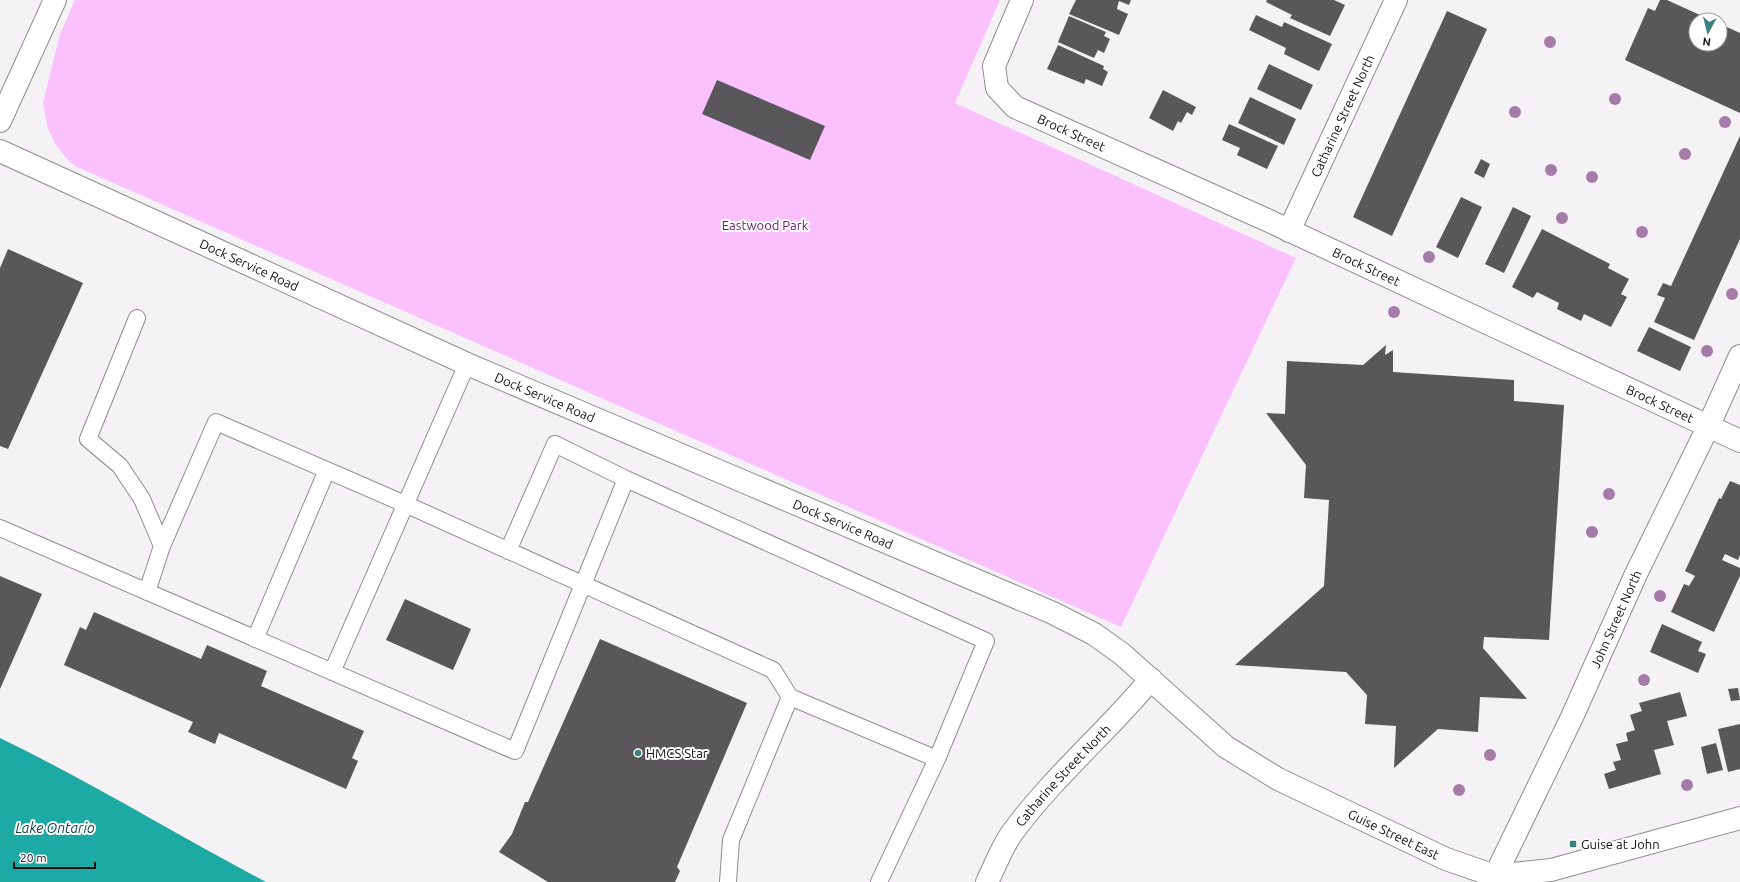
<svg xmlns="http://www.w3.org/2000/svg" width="1740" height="882" font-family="Ubuntu,sans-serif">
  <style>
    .green { fill: #fbc1fe }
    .water { fill: #1da9a4 }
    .building { fill: #595759 }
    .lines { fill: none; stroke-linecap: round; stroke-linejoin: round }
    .lane-casing { stroke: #908e90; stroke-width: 18 }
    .street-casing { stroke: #908e90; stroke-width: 24 }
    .secondary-casing { stroke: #908e90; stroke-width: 24 }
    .lane { stroke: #fff; stroke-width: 16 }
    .street { stroke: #fff; stroke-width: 22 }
    .secondary { stroke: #fff; stroke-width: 22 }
    .tree { fill: #a57ca7 }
    .poi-dot { fill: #3a827f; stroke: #fff; stroke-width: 1.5 }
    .labels { text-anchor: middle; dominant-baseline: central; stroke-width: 4; stroke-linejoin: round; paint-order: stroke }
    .street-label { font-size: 13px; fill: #111; stroke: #fff }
    .park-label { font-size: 13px; fill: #631c68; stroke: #fff }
    .poi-label { font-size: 13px; fill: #111; stroke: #fff; text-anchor: start }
    .water-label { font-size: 14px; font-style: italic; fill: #0e4644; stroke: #fff }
  </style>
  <rect width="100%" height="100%" fill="#f5f2f5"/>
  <!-- green -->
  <path class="green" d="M75,0H1000L955,103L1296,258L1121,627L77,167L68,160L55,144L47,126L43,103L60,34Z"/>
  <!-- water -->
  <path class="water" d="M0,738C91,782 177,835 266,882H0Z"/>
  <!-- building -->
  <path class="building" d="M1076,0H1131L1129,5L1119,1L1118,4L1117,9L1128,14L1119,35L1069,14Z
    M1267,0H1334L1345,5L1330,36L1290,18L1292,15L1266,2Z
    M1660,0H1667L1711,20H1696V44H1720V24L1740,33V113L1625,60L1648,8L1655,11Z
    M1447,11L1487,29L1392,236L1353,217Z
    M1256,15L1282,27L1284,22L1332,44L1319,71L1284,54L1286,48L1249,30Z
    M1069,16L1106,32L1104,36L1110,39L1104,53L1098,50L1094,58L1058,42Z
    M1058,45L1104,66L1103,69L1108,72L1102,86L1086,79L1084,84L1047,69Z
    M1269,64L1313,85L1301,110L1257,89Z
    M717,80L825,126L810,160L702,114Z
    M1163,90L1196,107L1192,115L1187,112L1181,123L1178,121L1173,131L1149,118Z
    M1250,97L1296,119L1284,145L1238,123Z
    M1229,124L1278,146L1267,169L1237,155L1240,148L1222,140Z
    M1740,136V239L1694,340L1654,322L1665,298L1657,295L1663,283L1671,286Z
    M1481,159L1490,164L1484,178L1474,173Z
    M1461,197L1482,207L1458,258L1436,247Z
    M1513,207L1531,216L1504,273L1485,264Z
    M1542,229L1610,264L1608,268L1629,279L1621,294L1627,297L1611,327L1584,314L1581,321L1557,309L1559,303L1537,292L1533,298L1512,287Z
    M8,249L83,283L8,449L0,446V268Z
    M1649,327L1691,347L1680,371L1637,351Z
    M1386,345L1385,355L1393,350V372L1514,380V401L1564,405L1549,640L1484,637L1483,648L1527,699L1480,697L1478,732L1438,729L1394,768L1396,726L1365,724L1367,695L1346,672L1235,665L1324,586L1329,500L1304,498L1306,465L1266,413L1285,414L1287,361L1363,365Z
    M1730,481L1740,485V555L1738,560L1725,554L1722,560L1740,568V576L1714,632L1671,612L1684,584L1689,586L1695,576L1685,571L1719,498L1721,499Z
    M0,576L42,594L0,689Z
    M405,599L471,629L453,670L386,640Z
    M94,612L201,659L207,645L267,671L261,686L364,731L352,758L358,761L346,789L219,733L215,744L188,732L193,722L64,665L80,627L86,630Z
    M1662,624L1702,642L1698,651L1706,654L1698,673L1650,652Z
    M600,639L747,703L677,867L680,871L675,882H548L499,852L512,834L525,802H528Z
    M1738,688L1740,700L1731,701L1728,689Z
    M1680,692L1687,716L1667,721L1674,745L1654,750L1661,774L1609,789L1604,774L1616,770L1613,762L1621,760L1616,744L1628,741L1626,733L1635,730L1630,715L1642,711L1639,703Z
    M1740,724V769L1728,772L1718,729Z
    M1716,743L1723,770L1707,774L1701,747Z"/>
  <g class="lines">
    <defs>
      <path id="lane" d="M137,318L88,439L120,466L142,499L162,546L147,592
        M0,528L515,751L626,479L986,641L937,759
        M162,546L216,422L405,504L773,670L790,697L937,759L879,882
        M508,551L555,444L626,479
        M255,639L327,470
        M332,672L467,364
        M728,882L731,840L790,697"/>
      <g id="street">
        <path id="s1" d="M1022,0L994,66L997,88L1015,107L1267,220L1740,441"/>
        <path d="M0,121L55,0"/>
        <path id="s2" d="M0,151L467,364L1053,613L1094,634L1122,654L1226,747L1278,779L1446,859L1495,876L1551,870L1740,818"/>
        <path id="s3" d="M1289,231L1396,0"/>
        <path id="s4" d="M987,882C995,866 1002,847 1012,833C1053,777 1107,732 1151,679"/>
      </g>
      <g id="secondary">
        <path id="s5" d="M1495,876L1572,717L1636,574L1708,427L1740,356"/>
      </g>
    </defs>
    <!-- lane casing -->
    <use href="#lane" class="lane-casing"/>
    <!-- street casing -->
    <use href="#street" class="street-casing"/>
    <!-- secondary casing -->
    <use href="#secondary" class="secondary-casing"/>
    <!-- lane -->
    <use href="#lane" class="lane"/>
    <!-- street -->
    <use href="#street" class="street"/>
    <!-- secondary -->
    <use href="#secondary" class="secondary"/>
  </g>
  <!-- trees -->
  <g class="tree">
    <circle cx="1550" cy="42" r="6"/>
    <circle cx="1615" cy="99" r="6"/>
    <circle cx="1515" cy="112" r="6"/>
    <circle cx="1725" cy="122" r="6"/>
    <circle cx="1685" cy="154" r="6"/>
    <circle cx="1551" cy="170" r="6"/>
    <circle cx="1592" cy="177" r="6"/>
    <circle cx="1562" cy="218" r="6"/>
    <circle cx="1642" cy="232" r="6"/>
    <circle cx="1429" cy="257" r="6"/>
    <circle cx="1732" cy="294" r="6"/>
    <circle cx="1394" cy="312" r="6"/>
    <circle cx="1707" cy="351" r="6"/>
    <circle cx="1609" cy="494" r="6"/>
    <circle cx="1592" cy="532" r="6"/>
    <circle cx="1660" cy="596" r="6"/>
    <circle cx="1644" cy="680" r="6"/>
    <circle cx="1490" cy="755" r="6"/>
    <circle cx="1687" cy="785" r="6"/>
    <circle cx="1459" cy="790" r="6"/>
  </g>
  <!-- markers -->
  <g class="poi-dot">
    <circle cx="638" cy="753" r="4"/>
    <rect x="1569" y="840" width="8" height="8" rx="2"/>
  </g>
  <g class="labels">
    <!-- street labels -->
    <g class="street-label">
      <text stroke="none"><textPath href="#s3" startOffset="127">Catharine Street North</textPath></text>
      <text stroke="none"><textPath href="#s1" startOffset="182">Brock Street</textPath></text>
      <text stroke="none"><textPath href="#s2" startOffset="274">Dock Service Road</textPath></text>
      <text stroke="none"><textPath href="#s1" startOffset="506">Brock Street</textPath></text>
      <text stroke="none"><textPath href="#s2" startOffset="598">Dock Service Road</textPath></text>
      <text stroke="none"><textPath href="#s1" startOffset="830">Brock Street</textPath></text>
      <text stroke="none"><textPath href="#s2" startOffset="922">Dock Service Road</textPath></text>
      <text stroke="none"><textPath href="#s5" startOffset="284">John Street North</textPath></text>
      <text stroke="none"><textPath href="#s4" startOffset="132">Catharine Street North</textPath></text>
      <text stroke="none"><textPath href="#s2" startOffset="1559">Guise Street East</textPath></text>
    </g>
    <!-- park labels -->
    <g class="park-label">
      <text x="765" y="225">Eastwood Park</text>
    </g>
    <!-- poi labels -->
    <g class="poi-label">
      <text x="646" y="753">HMCS Star</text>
      <text x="1581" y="844">Guise at John</text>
    </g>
    <!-- water labels -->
    <g class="water-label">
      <text x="55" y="828">Lake Ontario</text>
    </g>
  </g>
  <!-- north arrow -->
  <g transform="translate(1708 32) rotate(187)"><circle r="19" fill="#ffffff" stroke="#a0a0a0"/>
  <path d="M0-3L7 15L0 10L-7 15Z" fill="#3a827f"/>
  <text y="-6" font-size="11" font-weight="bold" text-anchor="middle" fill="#111111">N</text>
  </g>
  <!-- scale -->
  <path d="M14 862v6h81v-6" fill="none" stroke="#111111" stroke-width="2"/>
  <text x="20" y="862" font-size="12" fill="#111111" stroke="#ffffff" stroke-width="3" paint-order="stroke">20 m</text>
</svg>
